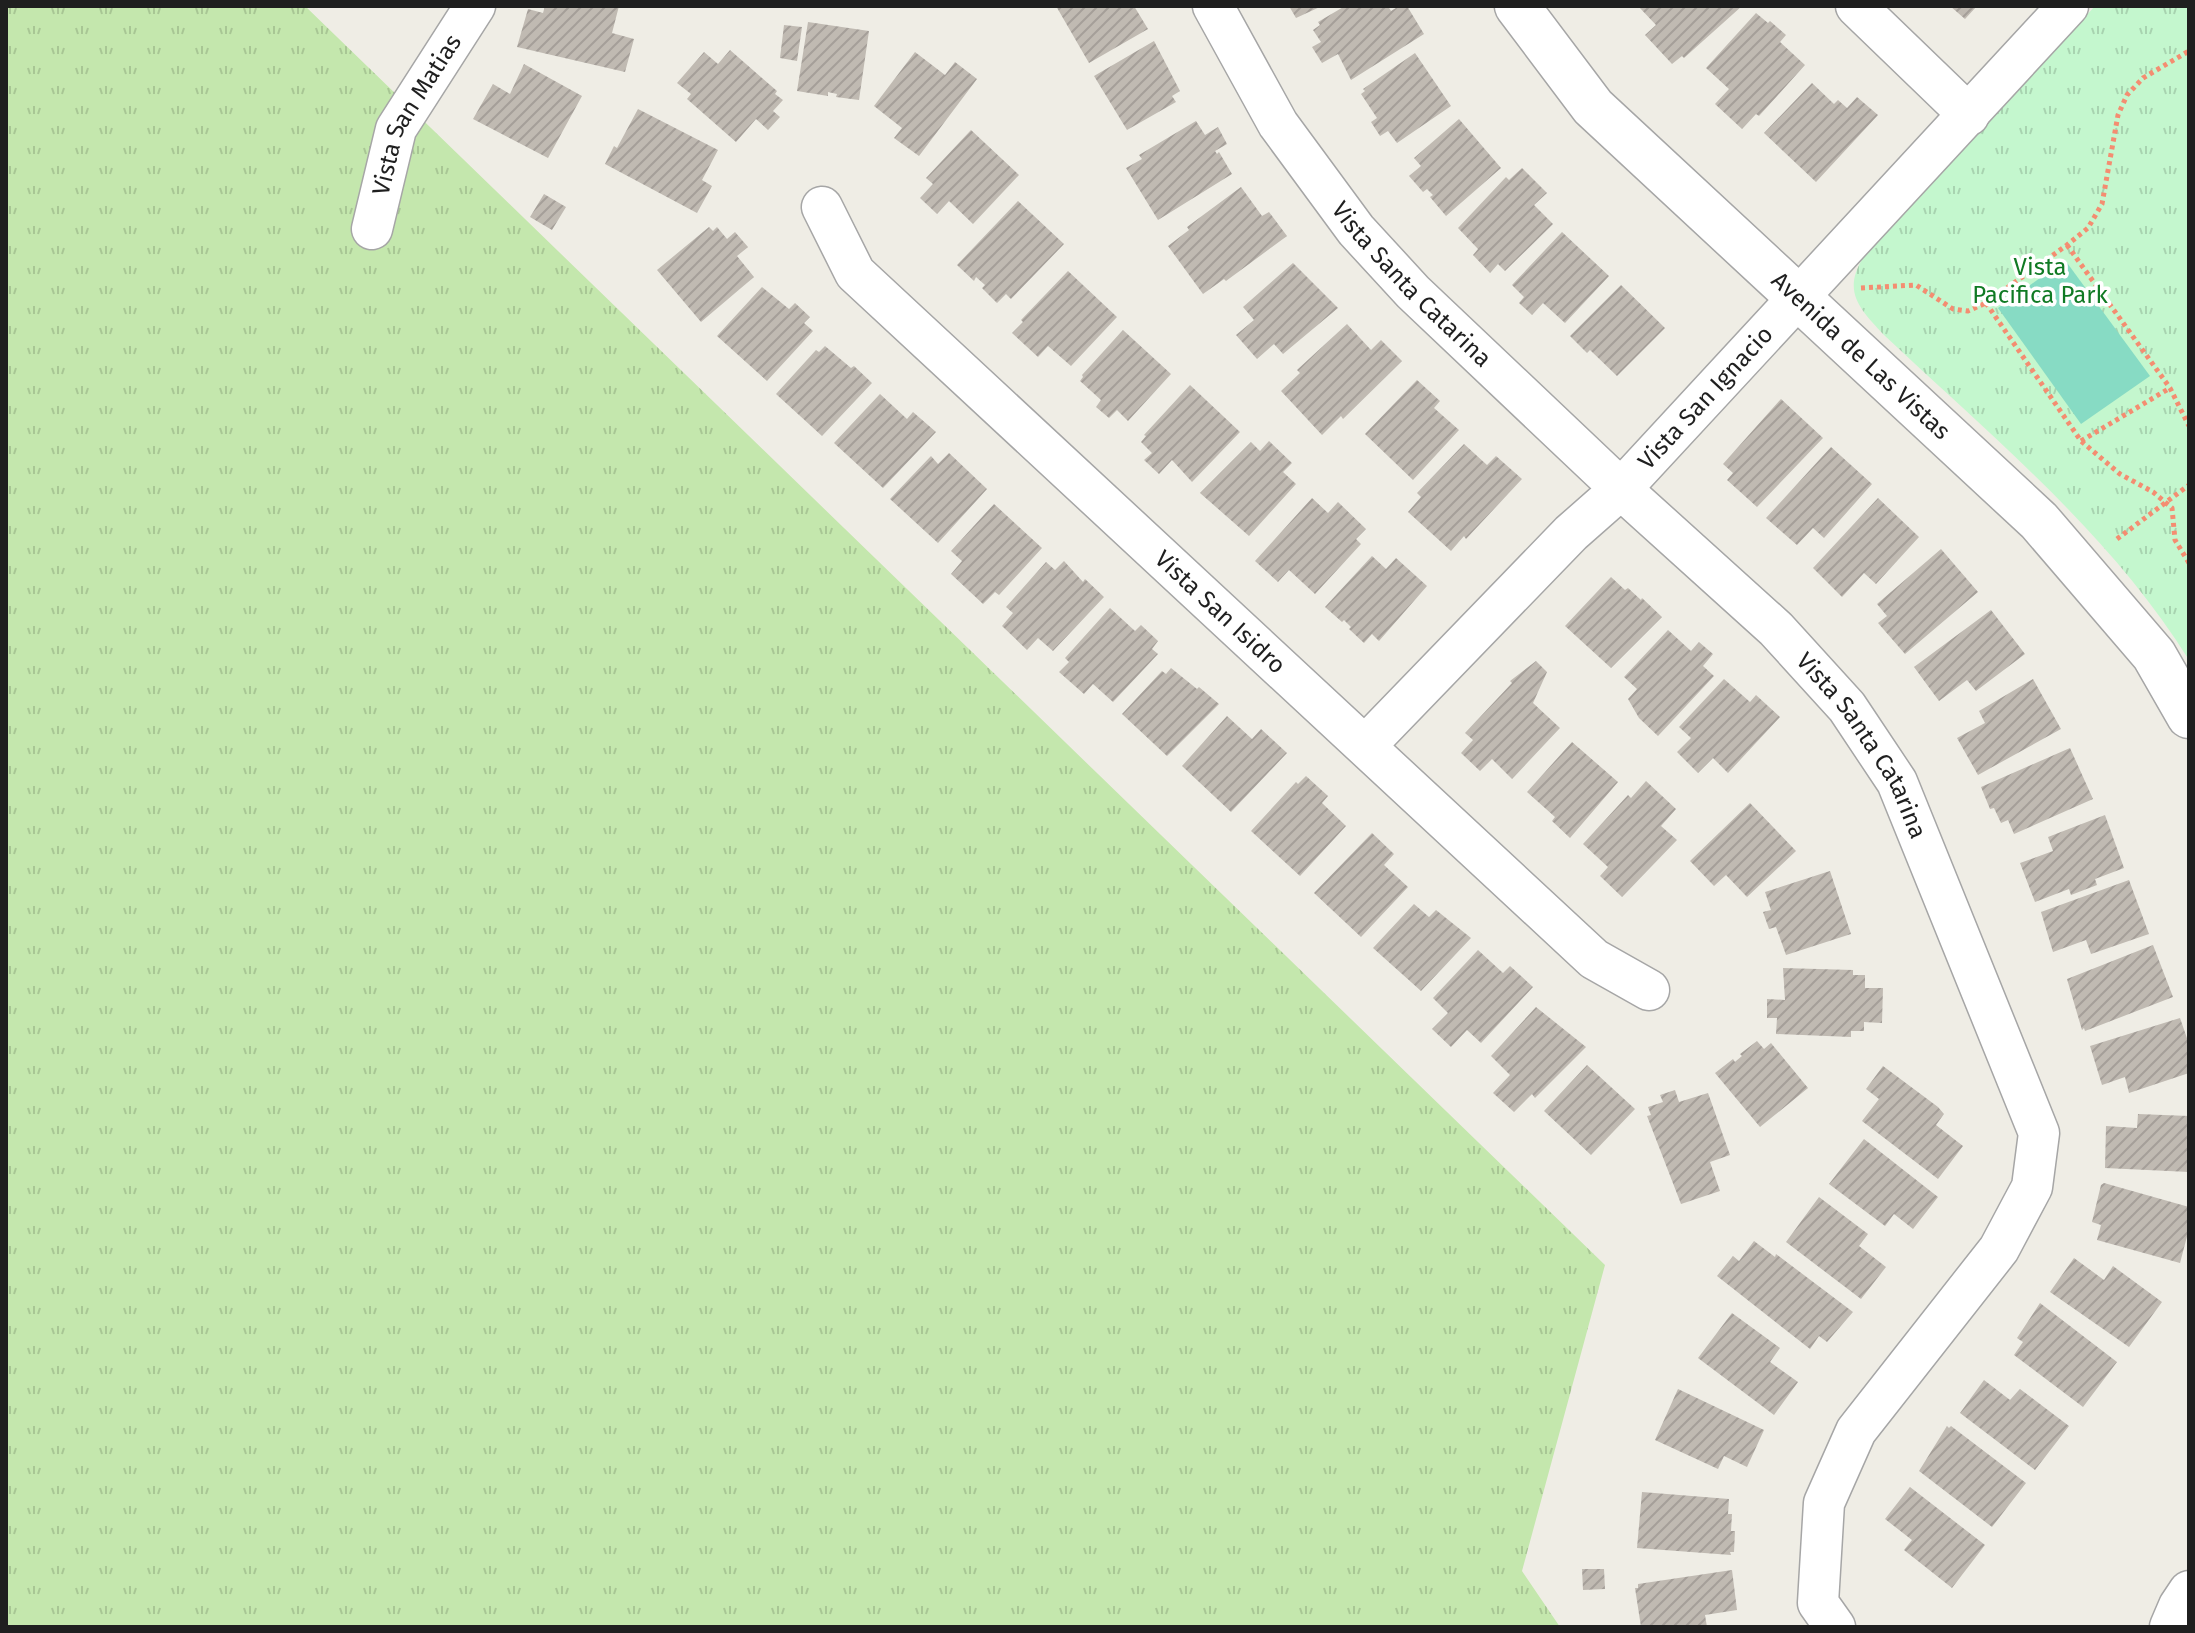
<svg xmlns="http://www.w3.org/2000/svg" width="2195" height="1633" font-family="'Fira Sans',sans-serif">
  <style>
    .grass { fill: url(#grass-tufts) }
    .park { fill: url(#park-tufts) }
    .pitch { fill: #87dbc4 }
    .building { fill: url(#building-hatch) }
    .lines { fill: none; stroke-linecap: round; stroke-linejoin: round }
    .minor-casing { stroke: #a6a6a6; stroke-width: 43 }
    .tertiary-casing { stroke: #a6a6a6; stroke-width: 47 }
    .path { stroke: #f48d71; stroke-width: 5; stroke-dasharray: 4 4; stroke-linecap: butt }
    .minor { stroke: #fff; stroke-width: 40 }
    .tertiary { stroke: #fff; stroke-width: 44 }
    .labels { text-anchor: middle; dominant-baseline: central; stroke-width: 7; stroke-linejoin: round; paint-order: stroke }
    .street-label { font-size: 24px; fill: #1f1f1f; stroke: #fff }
    .park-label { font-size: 24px; fill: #107a24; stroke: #fff }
  </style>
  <defs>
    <pattern id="grass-tufts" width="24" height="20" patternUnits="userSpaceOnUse" patternTransform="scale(2)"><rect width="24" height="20" fill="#c4e7ad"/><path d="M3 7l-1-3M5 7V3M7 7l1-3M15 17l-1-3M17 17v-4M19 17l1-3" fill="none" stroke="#a8c694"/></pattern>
    <pattern id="park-tufts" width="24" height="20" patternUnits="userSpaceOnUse" patternTransform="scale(2)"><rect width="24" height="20" fill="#c4f7ce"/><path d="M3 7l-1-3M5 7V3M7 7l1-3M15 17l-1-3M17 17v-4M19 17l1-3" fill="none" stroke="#a8d3b0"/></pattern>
    <pattern id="building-hatch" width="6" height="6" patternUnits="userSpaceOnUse" patternTransform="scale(2)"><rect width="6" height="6" fill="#c0bab2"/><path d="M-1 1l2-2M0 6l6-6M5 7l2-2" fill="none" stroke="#a59f99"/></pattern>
  </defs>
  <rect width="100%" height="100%" fill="#efede5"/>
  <!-- grass -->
  <path class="grass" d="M6,6H305L1605,1265L1522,1571L1560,1627H6Z"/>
  <!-- park -->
  <path class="park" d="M2095,6H2189V660C2110,533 1991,436 1884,335C1860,309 1842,292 1863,258Z"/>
  <!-- pitch -->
  <path class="pitch" d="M2065,260L2150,376L2081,424L1998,308Z"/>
  <!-- building -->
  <path class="building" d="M545,6H619L612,33L634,39L625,72L517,47L528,9L543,13Z
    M1056,6H1134L1148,29L1089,63Z
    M1289,6H1322L1296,18Z
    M1345,6H1388L1391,11L1399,6H1407L1424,34L1351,80L1338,54L1322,63L1312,47L1321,42L1313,30L1320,25L1318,22Z
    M1638,6H1742L1684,58L1682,56L1672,64L1645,35L1656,25Z
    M1950,6H1977L1965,19Z
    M1756,13L1768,23L1770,21L1786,35L1780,42L1805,65L1759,116L1756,114L1742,129L1715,104L1729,89L1706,68Z
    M808,22L869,31L859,100L836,97L837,94L828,92V96L797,91Z
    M784,25L802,27L797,61L780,58Z
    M1154,41L1180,91L1172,96L1176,102L1127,130L1094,76Z
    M730,50L777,91L775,94L783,100L773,111L780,117L768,130L756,119L736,142L687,99L691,94L677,83L704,52L718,64Z
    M915,52L945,75L955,62L977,79L919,156L894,138L902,128L874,106Z
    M1415,53L1451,106L1397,143L1388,131L1380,136L1371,122L1377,118L1361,94L1365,91L1363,89Z
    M524,64L582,96L548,158L473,119L493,84L510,94Z
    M1812,83L1834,104L1838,100L1847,108L1857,97L1878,115L1816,182L1764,133Z
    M638,109L718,150L702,180L712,186L697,213L605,164L614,146L617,148Z
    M1459,119L1501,168L1446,216L1430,197L1433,195L1427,189L1423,192L1409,176L1421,166L1414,158Z
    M1196,121L1205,135L1218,127L1227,144L1215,151L1217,154L1219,152L1232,174L1158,220L1126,168L1142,159L1139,155Z
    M971,130L1019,175L973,224L949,201L937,214L920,198L933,184L926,178Z
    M1522,168L1547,193L1534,205L1553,224L1505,271L1498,264L1490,273L1473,255L1478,249L1458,228L1506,177L1509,180Z
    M1241,187L1262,216L1269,212L1287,236L1226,281L1224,279L1203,294L1168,246L1189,230L1187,227Z
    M544,194L566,207L552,230L530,217Z
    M1018,201L1064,244L1011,299L1006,294L997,303L982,288L985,285L976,277L974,281L957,265Z
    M709,227L713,231L717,227L727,239L735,232L748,247L737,256L754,277L701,322L657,270Z
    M1562,232L1609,276L1565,323L1543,303L1532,315L1519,303L1524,297L1512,285Z
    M1293,263L1338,308L1283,354L1274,344L1257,359L1236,335L1254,320L1243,307Z
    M1068,271L1117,317L1071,366L1048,346L1038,357L1012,333L1023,322L1021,320Z
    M1621,285L1665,328L1617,376L1590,350L1587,353L1570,336Z
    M762,287L789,309L795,303L810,317L804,323L813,331L767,381L717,336Z
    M1347,324L1371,350L1381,340L1402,361L1343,419L1341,416L1322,435L1281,391L1300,373L1297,370Z
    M1123,330L1171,374L1128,421L1117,410L1109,418L1096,407L1101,400L1080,381L1083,377L1082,375Z
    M825,346L851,368L854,366L872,383L822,436L776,394L816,350L819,352Z
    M1417,380L1440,401L1434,408L1459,430L1413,480L1365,434Z
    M1190,385L1240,432L1192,482L1172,460L1159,474L1144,460L1152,453L1141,442L1146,436L1144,435Z
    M880,394L907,419L913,412L936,432L883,488L834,443Z
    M1781,399L1823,438L1757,507L1727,480L1733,473L1723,464Z
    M1269,441L1292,463L1283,472L1296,484L1249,536L1200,493L1251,442L1260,451Z
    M1464,444L1487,465L1496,456L1522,479L1466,539L1464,536L1451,551L1408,512L1421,497L1417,493Z
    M1831,447L1872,484L1824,538L1813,528L1797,545L1766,518Z
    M949,453L987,489L938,543L890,499L931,456L938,464Z
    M1312,498L1328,513L1338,502L1366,529L1356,539L1361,544L1315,594L1289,570L1278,582L1255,561Z
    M1878,498L1919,537L1876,584L1864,573L1842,597L1813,568Z
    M994,504L1042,548L999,595L995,592L983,604L951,574L962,561L951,551Z
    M1941,549L1978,592L1905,654L1878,623L1887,616L1877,604Z
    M1372,556L1386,569L1396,558L1427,586L1379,641L1372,634L1364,643L1349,629L1351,627L1344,620L1342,622L1325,607Z
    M1064,561L1083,582L1085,579L1104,597L1053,651L1038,638L1027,650L1002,626L1013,613L1006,607L1046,562L1055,570Z
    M1611,577L1625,590L1628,588L1641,600L1642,598L1662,617L1611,668L1565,626Z
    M1110,608L1135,631L1141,625L1158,641L1152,649L1158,654L1113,702L1093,684L1084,694L1059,672L1069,662L1065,658Z
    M1991,610L2025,654L1976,691L1967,680L1939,701L1914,667Z
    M1668,630L1691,651L1699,642L1713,654L1703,666L1714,676L1658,736L1639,718L1628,699L1637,689L1624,677Z
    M1536,661L1547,672L1533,703L1560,728L1512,779L1492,759L1480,771L1461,753L1473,740L1465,733L1512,683L1510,681Z
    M1171,668L1197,689L1199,687L1219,704L1167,756L1122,714L1162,671L1166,674Z
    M1724,679L1750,702L1756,695L1780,717L1728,773L1713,758L1698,773L1677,752L1691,738L1679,727Z
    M2033,679L2061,729L1978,775L1957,738L1985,723L1979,711Z
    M1227,716L1252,739L1261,729L1287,753L1231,812L1182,766Z
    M1572,742L1618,782L1570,838L1552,821L1555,817L1527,792Z
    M2070,748L2093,799L2014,834L2008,820L2001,823L1994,808L1990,809L1981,787Z
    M1306,776L1328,796L1322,803L1346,826L1300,876L1251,831L1296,782L1298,784Z
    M1646,781L1676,809L1661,826L1677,840L1622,897L1600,876L1608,867L1583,844L1628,795L1631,798Z
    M1750,803L1796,851L1747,897L1726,875L1714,886L1690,861Z
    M2105,815L2124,868L2095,879L2097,885L2071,895L2069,889L2035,902L2020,863L2053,851L2048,837Z
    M1372,833L1394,854L1384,865L1408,887L1361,937L1314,893Z
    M1830,871L1851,934L1786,955L1776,927L1769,929L1763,912L1771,910L1765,892Z
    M2129,880L2149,934L2091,954L2086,940L2053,952L2041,912Z
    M1414,904L1429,917L1436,910L1471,938L1421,991L1373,948Z
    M2153,945L2173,997L2085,1031L2084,1028L2082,1030L2067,979Z
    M1478,950L1503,973L1510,966L1533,987L1481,1043L1467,1030L1451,1047L1432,1029L1448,1013L1433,998Z
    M1783,968L1853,970V975H1865V988H1883L1882,1023L1864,1022V1031H1851V1037L1776,1034L1777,1018H1767V999L1785,1000Z
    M1536,1007L1586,1047L1535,1098L1532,1094L1514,1112L1493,1093L1510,1075L1491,1056Z
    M2180,1018L2189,1044V1073L2129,1093L2125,1077L2102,1085L2090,1046Z
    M1757,1041L1764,1049L1771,1043L1808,1088L1760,1127L1715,1073L1733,1059L1735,1062L1742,1056L1740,1054Z
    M1587,1065L1635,1109L1591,1155L1544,1111Z
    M1883,1066L1938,1107L1944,1114L1936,1125L1963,1146L1938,1179L1862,1121L1879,1099L1866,1089Z
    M1675,1090L1679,1102L1708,1093L1730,1155L1710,1162L1720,1191L1681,1204L1647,1116L1651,1115L1648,1107L1663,1102L1660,1095Z
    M2138,1114L2189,1116V1172L2105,1168L2106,1126L2137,1128Z
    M1864,1139L1938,1197L1913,1229L1894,1214L1885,1226L1829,1184Z
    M2104,1183L2189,1207V1229L2180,1263L2097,1240L2101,1225L2092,1222L2101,1185Z
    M1819,1197L1868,1234L1859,1246L1886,1267L1861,1299L1786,1242Z
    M1754,1241L1775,1257L1776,1254L1853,1312L1827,1342L1819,1336L1810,1349L1717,1276L1733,1256L1739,1261Z
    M2074,1258L2104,1280L2113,1266L2162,1302L2129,1347L2050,1292Z
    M2040,1303L2117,1362L2083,1407L2014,1355L2023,1342L2017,1338Z
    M1732,1313L1780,1348L1770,1362L1798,1382L1774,1415L1698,1358Z
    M1984,1380L2010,1400L2020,1389L2069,1426L2035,1470L1960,1413Z
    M1678,1389L1764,1430L1747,1467L1724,1456L1718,1469L1655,1440Z
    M1947,1426L1949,1428L1951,1426L2026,1483L1992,1527L1919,1471Z
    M1910,1487L1985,1545L1952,1588L1904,1550L1912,1540L1885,1519Z
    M1642,1492L1729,1499L1728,1514H1732L1731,1531H1735L1734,1552H1730L1731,1555L1637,1548Z
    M1582,1569H1604L1605,1589L1583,1590Z
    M1732,1570L1737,1610L1705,1615L1707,1627H1641L1635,1588H1638V1584Z"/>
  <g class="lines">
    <defs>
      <g id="minor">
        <path id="s1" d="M1213,6L1278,124L1356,230L1413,292L1621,489L1776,629L1847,707L1897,782L2039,1133L2032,1187L1999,1249L1856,1431L1824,1503L1818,1603L1835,1627"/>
        <path d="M1856,6L1969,115"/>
        <path id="s2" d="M822,207L855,273L1594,959L1649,990"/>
        <path id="s3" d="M372,229L396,129L475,6"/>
        <path id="s4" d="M1366,745L1571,533L1621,489L2068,6"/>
        <path d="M2170,1627L2179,1606L2189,1591"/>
      </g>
      <g id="tertiary">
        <path id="s5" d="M1517,6L1593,107L2039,521L2154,655L2189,716"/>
      </g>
    </defs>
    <!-- minor casing -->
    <use href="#minor" class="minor-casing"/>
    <!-- tertiary casing -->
    <use href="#tertiary" class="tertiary-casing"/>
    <!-- path -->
    <path class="path" d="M2067,245L2170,388L2189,426
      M1861,288L1916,285L1953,309L1968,311L1986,303L2067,245L2088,228L2102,204L2118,115L2127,95L2143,78L2189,51
      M1986,303L2081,441L2120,474L2153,492L2172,508L2175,540L2189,563
      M2081,441L2170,388
      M2117,539L2189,485"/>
    <!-- minor -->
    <use href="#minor" class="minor"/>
    <!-- tertiary -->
    <use href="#tertiary" class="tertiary"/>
  </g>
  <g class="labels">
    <!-- street labels -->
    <g class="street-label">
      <text stroke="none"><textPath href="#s3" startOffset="124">Vista San Matias</textPath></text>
      <text stroke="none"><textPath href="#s1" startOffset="344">Vista Santa Catarina</textPath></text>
      <text stroke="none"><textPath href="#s5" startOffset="492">Avenida de Las Vistas</textPath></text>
      <text stroke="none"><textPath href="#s4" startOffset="486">Vista San Ignacio</textPath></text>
      <text stroke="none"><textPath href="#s2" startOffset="572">Vista San Isidro</textPath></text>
      <text stroke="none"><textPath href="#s1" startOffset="992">Vista Santa Catarina</textPath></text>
    </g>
    <!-- park labels -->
    <g class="park-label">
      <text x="2040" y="267">Vista<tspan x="2040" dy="28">Pacifica Park</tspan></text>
    </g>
  </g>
  <!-- border -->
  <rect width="2195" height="1633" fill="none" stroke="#1f1f1f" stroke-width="16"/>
</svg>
